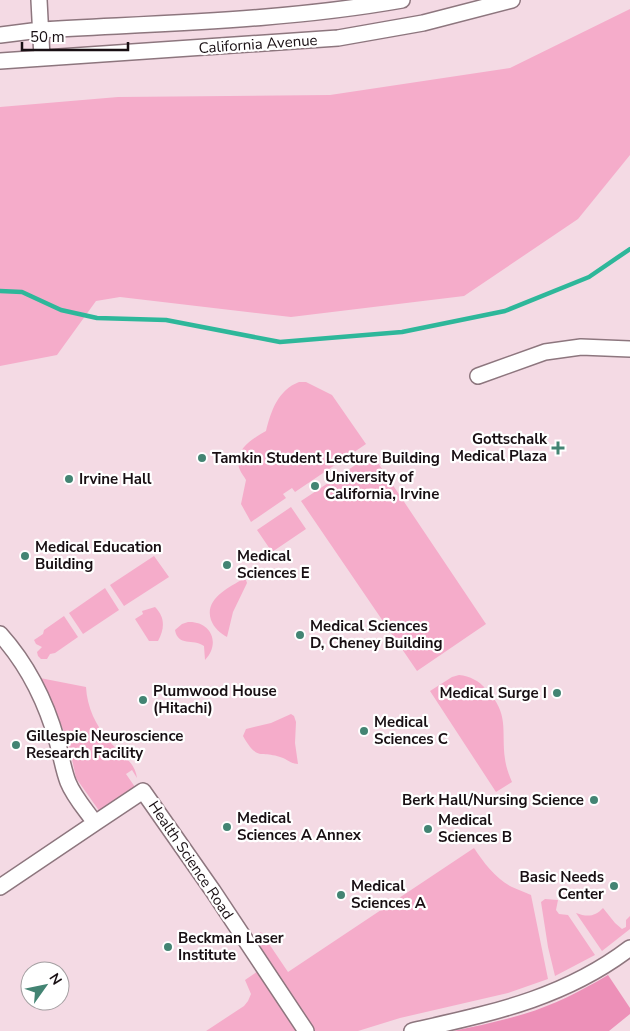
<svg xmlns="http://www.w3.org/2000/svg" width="630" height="1031" font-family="'Nunito Sans',sans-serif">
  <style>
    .green { fill: #f5acca }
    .forest { fill: #ed90b8 }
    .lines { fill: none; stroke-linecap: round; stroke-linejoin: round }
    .stream { stroke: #2eb79a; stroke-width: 4.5 }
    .minor-casing { stroke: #8d767e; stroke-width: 18 }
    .minor { stroke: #fff; stroke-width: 15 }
    .poi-dot { fill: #438473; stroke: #fff; stroke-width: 2 }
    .labels { text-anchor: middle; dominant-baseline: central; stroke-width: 4.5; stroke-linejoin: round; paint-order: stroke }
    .street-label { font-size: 15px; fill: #180f13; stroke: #fff }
    .poi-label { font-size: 15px; font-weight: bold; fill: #180f13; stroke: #fff; text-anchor: start }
  </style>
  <rect width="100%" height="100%" fill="#f4dae4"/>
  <!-- green -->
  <path class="green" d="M630,9V155L578,219L464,296L291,317L120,297L96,301L57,355L0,366V107L118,97L330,95L510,68Z
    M299,382H306L332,395L366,444L295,492L292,488L283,494L286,498L251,522L241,504L246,480C244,476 241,473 240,470C231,451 254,438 266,431C271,411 278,390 299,382Z
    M372,454L486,624L417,671L301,501Z
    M291,507L306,529L272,552L257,530Z
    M154,556L169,577L124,606L110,585Z
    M243,579L246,580L247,583L233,612L227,637C220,633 214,628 211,620C204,599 228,588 243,579Z
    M105,588L119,610L83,634L69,613Z
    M155,607C165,617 165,628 158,641H149L135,619L143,614L142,611Z
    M64,616L78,637L55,653L50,654L47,659H41L38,656L37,652L42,647L36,644L34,640L43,634L44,630Z
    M188,622C211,621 221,643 205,660L204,646C193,638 178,647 175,630L182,624Z
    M459,675C470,676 479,681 486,689C510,714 501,730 505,759C506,767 509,775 512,782L496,792L430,691L452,677Z
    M40,678L86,687C87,707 96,726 109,741C119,753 135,761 137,778L132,770L126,774L135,787L100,812L76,778L69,745L53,704Z
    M291,714L294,716L296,722L295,743L298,764C293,764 289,761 283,758C261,749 258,763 243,736L246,729L271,723Z
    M474,848C484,863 496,879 512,887C518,890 525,892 531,895L548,979L508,993L400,1018L358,1031H315L253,940L254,936L261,932L288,972Z
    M545,899L558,900L556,910L559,914L568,915L595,955L555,976L548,947L541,902Z
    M603,908L615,923L622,929L626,927V920L630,916V929L602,951L576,913C587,917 595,917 603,908Z
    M258,971L298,1031H206L244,1006L248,1001L251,994L245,980Z"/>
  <!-- forest -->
  <path class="forest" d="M608,975L630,1008V1014L609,1031H453C477,1026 501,1021 524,1014C554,1005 581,991 608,975Z"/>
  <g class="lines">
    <!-- stream -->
    <path class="stream" d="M0,291L22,292L61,310L97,318L166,320L280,342L402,332L505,311L589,277L630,249"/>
    <defs>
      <path id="minor" d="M39,0L42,58
        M0,35L40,30C160,23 284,21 402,0
        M0,61L338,38L423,23L512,0
        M478,376L545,352L581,347L630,349
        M0,634C27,664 46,702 57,741C61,754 63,769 68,782C74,797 86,810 95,823L143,791L213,891L306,1031
        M0,887L95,823
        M412,1031C491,1013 563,999 630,948"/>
    </defs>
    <!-- minor casing -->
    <use href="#minor" class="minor-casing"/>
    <!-- minor -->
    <use href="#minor" class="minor"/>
  </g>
  <!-- markers -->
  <g class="poi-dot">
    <path d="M555.5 440.5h5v5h5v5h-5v5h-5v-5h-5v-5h5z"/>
    <circle cx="202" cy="458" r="5"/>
    <circle cx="69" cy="479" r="5"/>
    <circle cx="315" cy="486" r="5"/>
    <circle cx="25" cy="556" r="5"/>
    <circle cx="227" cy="565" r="5"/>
    <circle cx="300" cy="635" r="5"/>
    <circle cx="557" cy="693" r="5"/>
    <circle cx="143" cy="700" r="5"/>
    <circle cx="364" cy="731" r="5"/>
    <circle cx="16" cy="745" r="5"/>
    <circle cx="594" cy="800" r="5"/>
    <circle cx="227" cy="827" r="5"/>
    <circle cx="428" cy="829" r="5"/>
    <circle cx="614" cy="886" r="5"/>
    <circle cx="341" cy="895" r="5"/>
    <circle cx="168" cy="947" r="5"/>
  </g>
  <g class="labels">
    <!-- street labels -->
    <g class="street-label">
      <text transform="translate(258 44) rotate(-4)">California Avenue</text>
      <text transform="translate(191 860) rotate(56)">Health Science Road</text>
    </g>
    <!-- poi labels -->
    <g class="poi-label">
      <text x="547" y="439" text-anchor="end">Gottschalk<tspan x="547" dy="17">Medical Plaza</tspan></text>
      <text x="212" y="458">Tamkin Student Lecture Building</text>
      <text x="325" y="477">University of<tspan x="325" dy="17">California, Irvine</tspan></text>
      <text x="79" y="479">Irvine Hall</text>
      <text x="35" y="547">Medical Education<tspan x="35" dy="17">Building</tspan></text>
      <text x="237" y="556">Medical<tspan x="237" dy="17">Sciences E</tspan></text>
      <text x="310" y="626">Medical Sciences<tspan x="310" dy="17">D, Cheney Building</tspan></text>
      <text x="153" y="691">Plumwood House<tspan x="153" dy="17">(Hitachi)</tspan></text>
      <text x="547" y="693" text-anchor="end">Medical Surge I</text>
      <text x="374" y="722">Medical<tspan x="374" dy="17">Sciences C</tspan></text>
      <text x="26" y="736">Gillespie Neuroscience<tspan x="26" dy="17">Research Facility</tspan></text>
      <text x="584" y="800" text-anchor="end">Berk Hall/Nursing Science</text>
      <text x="237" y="818">Medical<tspan x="237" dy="17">Sciences A Annex</tspan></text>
      <text x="438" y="820">Medical<tspan x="438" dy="17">Sciences B</tspan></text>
      <text x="604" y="877" text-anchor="end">Basic Needs<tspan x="604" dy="17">Center</tspan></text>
      <text x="351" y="886">Medical<tspan x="351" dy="17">Sciences A</tspan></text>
      <text x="178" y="938">Beckman Laser<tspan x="178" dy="17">Institute</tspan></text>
    </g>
  </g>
  <!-- north arrow -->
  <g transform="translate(45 986) rotate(57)"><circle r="24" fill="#ffffff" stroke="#a39fa1"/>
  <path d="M0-4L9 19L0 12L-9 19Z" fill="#438473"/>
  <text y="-8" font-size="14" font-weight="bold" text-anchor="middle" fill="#180f13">N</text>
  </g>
  <!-- scale -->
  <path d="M22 42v8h106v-8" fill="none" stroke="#180f13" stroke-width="2.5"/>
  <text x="30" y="42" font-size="15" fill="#180f13" stroke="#ffffff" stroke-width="4" paint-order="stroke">50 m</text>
</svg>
